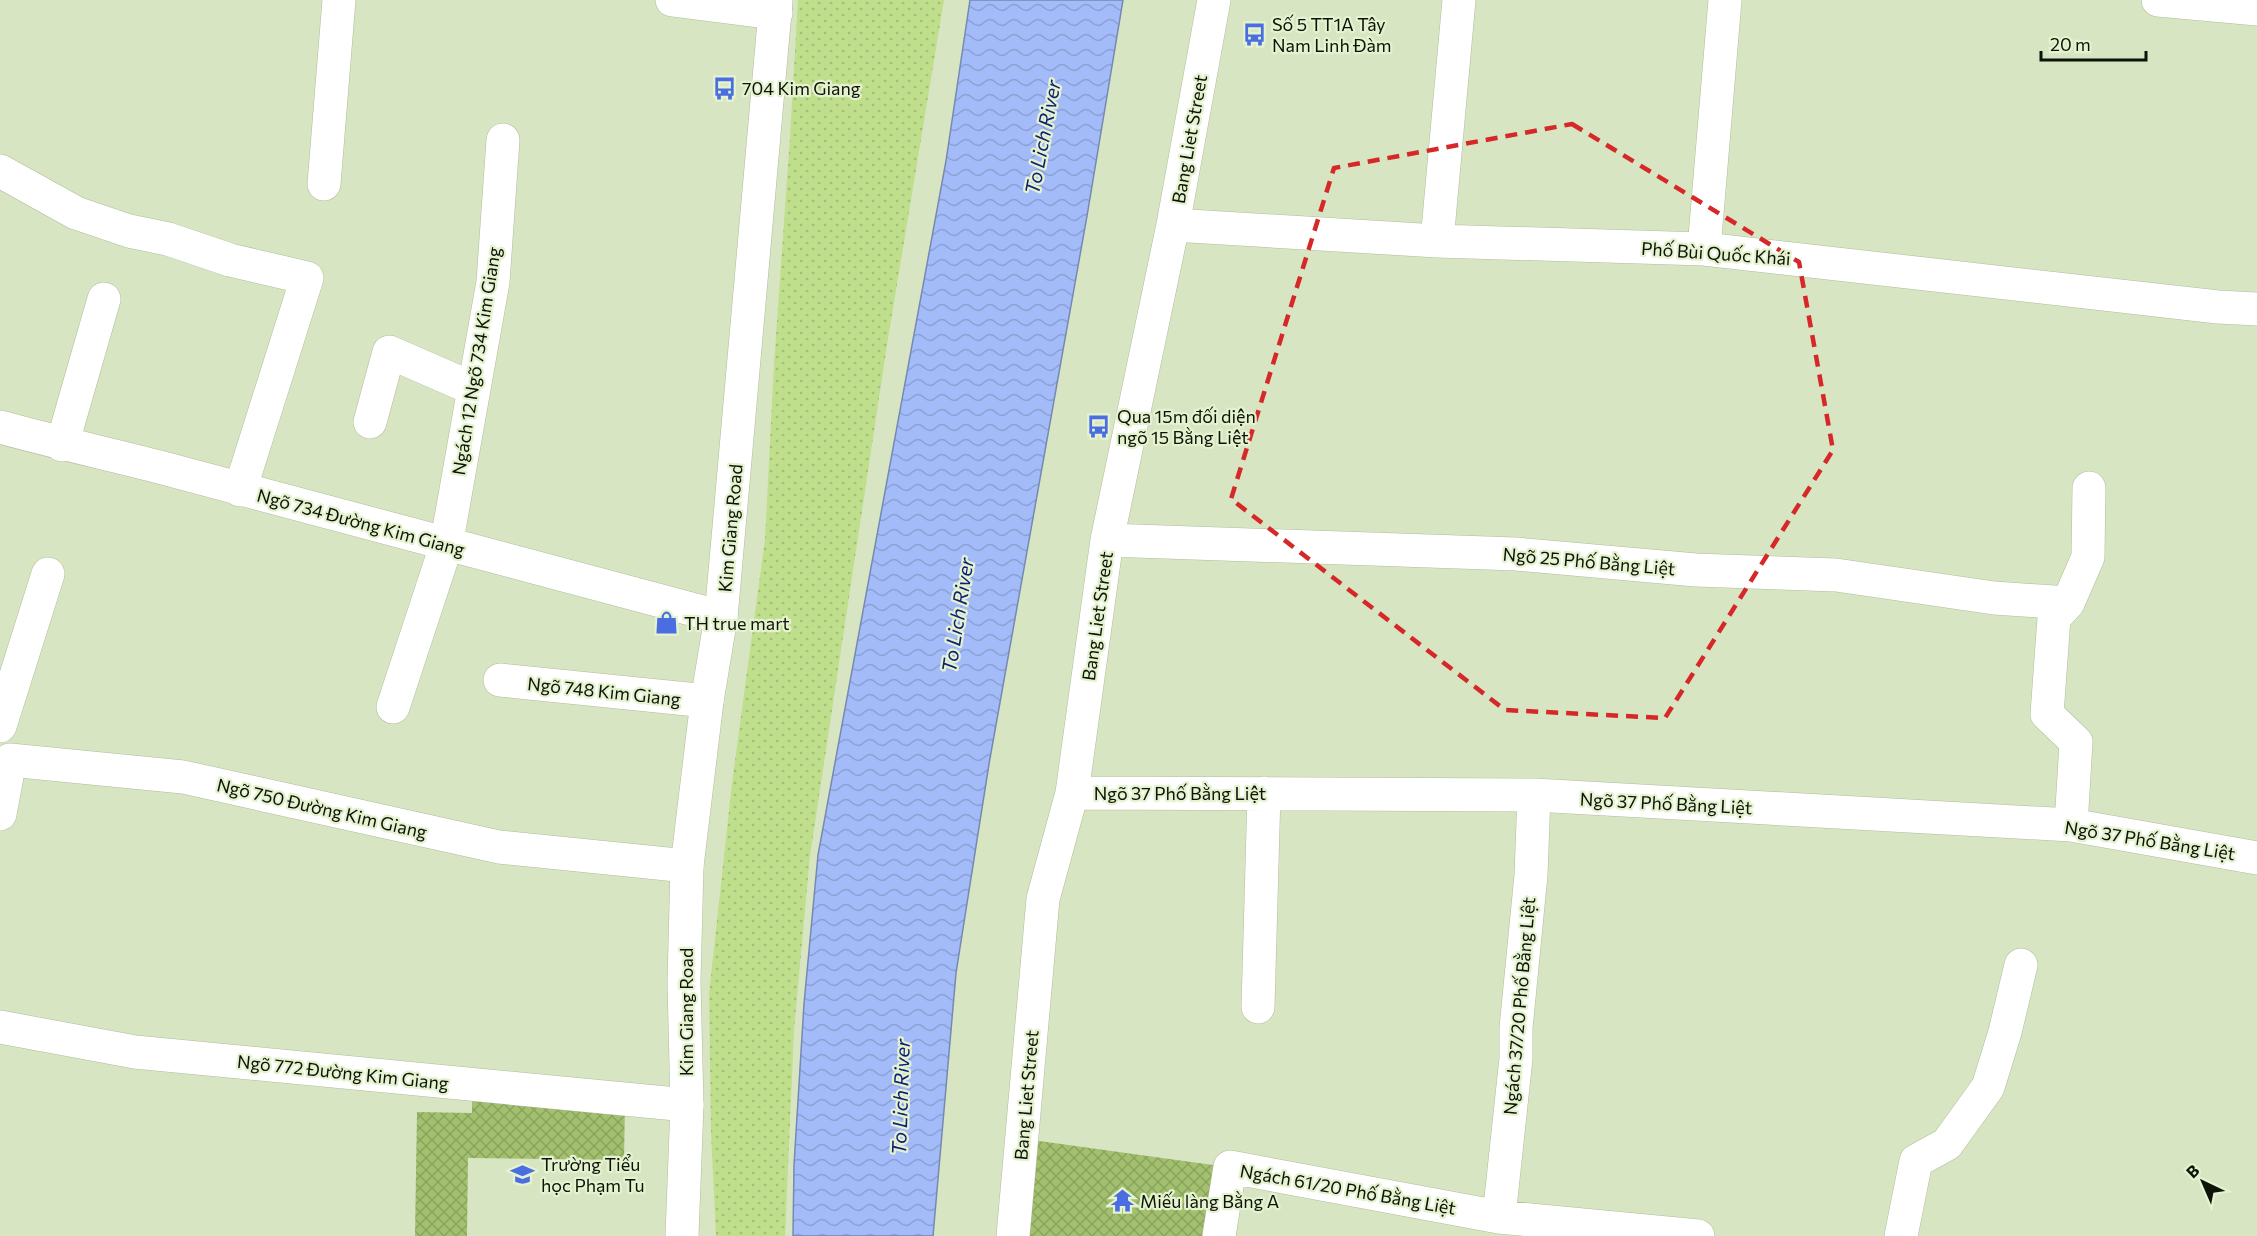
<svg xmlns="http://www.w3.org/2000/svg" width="2257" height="1236" font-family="Commissioner,sans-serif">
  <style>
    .grass { fill: url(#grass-dots) }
    .water { fill: url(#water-waves); stroke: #7689b0; stroke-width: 1.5 }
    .building { fill: url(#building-cross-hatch) }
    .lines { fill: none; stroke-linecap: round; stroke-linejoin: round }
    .minor-casing { stroke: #b0bd9c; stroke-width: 34 }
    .major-casing { stroke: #b0bd9c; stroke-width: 34 }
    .minor { stroke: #fff; stroke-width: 33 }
    .major { stroke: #fff; stroke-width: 33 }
    .marked { fill: none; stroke: #d62828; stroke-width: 4.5; stroke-dasharray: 12 8; stroke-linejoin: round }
    .labels { text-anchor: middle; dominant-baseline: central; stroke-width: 4.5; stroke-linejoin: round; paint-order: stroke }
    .poi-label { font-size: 18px; fill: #0e1307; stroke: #e4f2cf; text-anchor: start }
    .street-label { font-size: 18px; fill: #0e1307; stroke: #e4f2cf }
    .water-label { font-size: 20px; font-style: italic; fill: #102074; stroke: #e4f2cf }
  </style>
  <defs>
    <pattern id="grass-dots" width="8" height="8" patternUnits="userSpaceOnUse" patternTransform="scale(1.5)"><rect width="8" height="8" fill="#c0df8d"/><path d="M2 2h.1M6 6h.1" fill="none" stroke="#a4be78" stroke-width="1.8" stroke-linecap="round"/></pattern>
    <pattern id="water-waves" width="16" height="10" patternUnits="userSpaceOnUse" patternTransform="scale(1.5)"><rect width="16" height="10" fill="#a3bcf9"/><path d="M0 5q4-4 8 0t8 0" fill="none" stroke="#8ba1d4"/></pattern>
    <pattern id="building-cross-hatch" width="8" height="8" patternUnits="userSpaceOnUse" patternTransform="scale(1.5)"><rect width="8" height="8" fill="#a2c06e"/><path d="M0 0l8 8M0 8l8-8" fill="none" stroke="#8aa45e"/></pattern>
  </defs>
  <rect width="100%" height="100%" fill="#d7e5c2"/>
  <!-- grass -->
  <path class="grass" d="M798,0H944L887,345L810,856L794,1030L785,1236H716L711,1133L709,994L732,783L765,539L774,364L790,137Z"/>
  <!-- water -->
  <path class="water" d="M970,0H1123L1087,216L989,764L956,973L933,1236H793L794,1165L804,1004L818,855L946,161Z"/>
  <!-- building -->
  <path class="building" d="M472,1100L625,1102L624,1160L468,1158L467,1236H415L417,1112L472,1113Z
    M1032,1140L1220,1166L1209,1236H1029Z"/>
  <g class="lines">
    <defs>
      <path id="minor" d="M672,0L776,13
        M2158,0L2257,9
        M0,171L76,213L129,231L168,239L230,260L307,278L240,490
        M324,184L339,0
        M1173,225L1437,241L1704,249L2218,307L2257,309
        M1437,241L1459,0
        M1704,249L1725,0
        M370,422L389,352L474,389
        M0,427C54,442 109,454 163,468C349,519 535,569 721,617
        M62,445L104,299
        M1107,540L1516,554L1696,570L1836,575L1994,598L2068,603
        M500,680L707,701
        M393,707L446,546L493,282L503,140
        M0,726L48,574
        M1072,793L1534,795L2071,825L2257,858
        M0,814L10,760L183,777L499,847L687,866
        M2071,825L2076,742L2047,714L2054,618L2068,603L2088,557L2089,488
        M1258,1007L1264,793
        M0,1027L135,1052L687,1105
        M1499,1217L1516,1058V1028L1531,875L1534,795
        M1013,1236L1043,899L1072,793L1107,540L1173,225L1214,0
        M1219,1236L1230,1167L1499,1217L1698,1236
        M1901,1236L1916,1161L1947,1144L1988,1087L2005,1032L2021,965"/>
      <path id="major" d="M682,1236L687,1105L684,982L687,866L707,701L721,617L776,0"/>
    </defs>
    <!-- minor casing -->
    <use href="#minor" class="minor-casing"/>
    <!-- major casing -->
    <use href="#major" class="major-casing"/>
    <!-- minor -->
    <use href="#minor" class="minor"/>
    <!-- major -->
    <use href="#major" class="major"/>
  </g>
  <!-- marked area -->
  <path class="marked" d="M1572,124L1799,262L1833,450L1665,718L1505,710L1231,499L1334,168Z"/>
  <!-- icons -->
  <defs>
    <symbol id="bus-bare" viewBox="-9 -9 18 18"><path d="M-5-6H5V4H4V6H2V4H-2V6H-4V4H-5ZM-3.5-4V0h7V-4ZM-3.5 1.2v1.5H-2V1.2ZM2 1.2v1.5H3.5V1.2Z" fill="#4a6ee1" stroke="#e4f2cf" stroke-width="2.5" paint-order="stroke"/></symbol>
    <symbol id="shop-bare" viewBox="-9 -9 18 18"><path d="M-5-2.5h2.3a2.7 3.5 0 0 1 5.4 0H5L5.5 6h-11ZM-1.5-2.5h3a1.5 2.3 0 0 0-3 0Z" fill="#4a6ee1" stroke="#e4f2cf" stroke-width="2.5" paint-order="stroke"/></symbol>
    <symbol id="school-bare" viewBox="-9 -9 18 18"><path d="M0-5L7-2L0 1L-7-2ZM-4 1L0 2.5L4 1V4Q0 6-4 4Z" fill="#4a6ee1" stroke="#e4f2cf" stroke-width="2.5" paint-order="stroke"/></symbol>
    <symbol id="temple-bare" viewBox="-9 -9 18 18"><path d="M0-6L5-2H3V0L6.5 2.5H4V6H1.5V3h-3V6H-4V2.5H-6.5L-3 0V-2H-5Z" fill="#4a6ee1" stroke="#e4f2cf" stroke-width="2.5" paint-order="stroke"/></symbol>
  </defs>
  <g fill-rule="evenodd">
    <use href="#bus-bare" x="1238" y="18" width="33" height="33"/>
    <use href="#bus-bare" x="708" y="72" width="33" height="33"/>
    <use href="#bus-bare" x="1082" y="410" width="33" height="33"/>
    <use href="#shop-bare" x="650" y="606" width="33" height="33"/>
    <use href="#school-bare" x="506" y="1158" width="33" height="33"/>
    <use href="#temple-bare" x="1106" y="1184" width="33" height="33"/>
  </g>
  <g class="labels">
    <!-- poi labels -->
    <g class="poi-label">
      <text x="1272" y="24">Số 5 TT1A Tây<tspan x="1272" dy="21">Nam Linh Đàm</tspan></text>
      <text x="742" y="88">704 Kim Giang</text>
      <text x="1117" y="416">Qua 15m đối diện<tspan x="1117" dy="21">ngõ 15 Bằng Liệt</tspan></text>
      <text x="684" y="623">TH true mart</text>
      <text x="541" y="1164">Trường Tiểu<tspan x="541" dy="21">học Phạm Tu</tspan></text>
      <text x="1140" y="1201">Miếu làng Bằng A</text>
    </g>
    <!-- street labels -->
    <g class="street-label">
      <text transform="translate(1189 139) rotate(-80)">Bang Liet Street</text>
      <text transform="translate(1716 253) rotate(4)">Phố Bùi Quốc Khái</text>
      <text transform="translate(476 361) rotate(-81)">Ngách 12 Ngõ 734 Kim Giang</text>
      <text transform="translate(361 522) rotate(15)">Ngõ 734 Đường Kim Giang</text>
      <text transform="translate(730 528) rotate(-85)">Kim Giang Road</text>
      <text transform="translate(1589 561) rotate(5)">Ngõ 25 Phố Bằng Liệt</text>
      <text transform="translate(1097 616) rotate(-82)">Bang Liet Street</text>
      <text transform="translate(604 691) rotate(6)">Ngõ 748 Kim Giang</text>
      <text x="1180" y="793">Ngõ 37 Phố Bằng Liệt</text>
      <text transform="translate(1666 803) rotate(3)">Ngõ 37 Phố Bằng Liệt</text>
      <text transform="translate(322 808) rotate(13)">Ngõ 750 Đường Kim Giang</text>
      <text transform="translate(2150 840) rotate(9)">Ngõ 37 Phố Bằng Liệt</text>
      <text transform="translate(1519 1006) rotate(-85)">Ngách 37/20 Phố Bằng Liệt</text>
      <text transform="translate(686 1012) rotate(-90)">Kim Giang Road</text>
      <text transform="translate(343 1072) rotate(6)">Ngõ 772 Đường Kim Giang</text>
      <text transform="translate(1026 1095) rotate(-85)">Bang Liet Street</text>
      <text transform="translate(1348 1189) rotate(10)">Ngách 61/20 Phố Bằng Liệt</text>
    </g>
    <!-- water labels -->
    <g class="water-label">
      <text transform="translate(1042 137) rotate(-79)">To Lich River</text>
      <text transform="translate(957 615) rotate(-81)">To Lich River</text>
      <text transform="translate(900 1097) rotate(-88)">To Lich River</text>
    </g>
  </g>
  <!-- north arrow -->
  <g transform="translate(2203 1182) rotate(316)" stroke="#e4f2cf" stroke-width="4.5" paint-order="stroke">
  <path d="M0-4.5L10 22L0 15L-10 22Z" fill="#0e1307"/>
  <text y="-9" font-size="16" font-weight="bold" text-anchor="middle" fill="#0e1307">B</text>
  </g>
  <!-- scale -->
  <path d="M2041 51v9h105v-9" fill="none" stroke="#0e1307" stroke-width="3"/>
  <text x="2050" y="51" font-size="18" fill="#0e1307" stroke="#e4f2cf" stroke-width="4.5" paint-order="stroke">20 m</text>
</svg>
